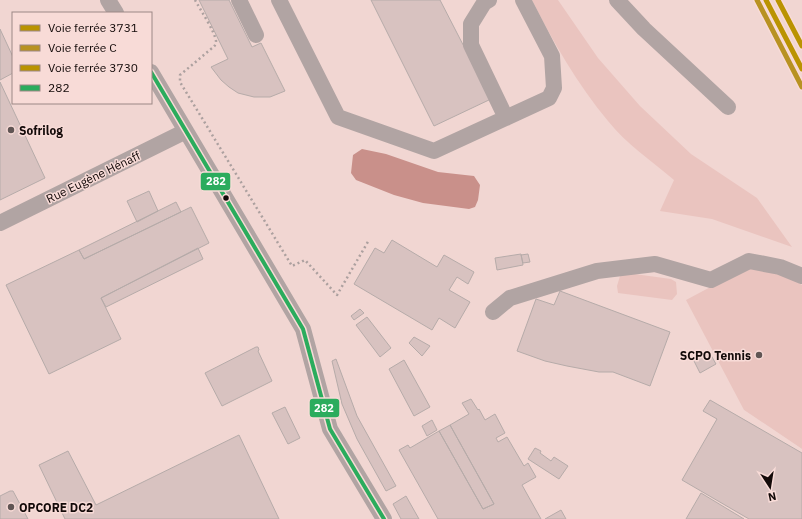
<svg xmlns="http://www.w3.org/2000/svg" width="802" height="519" font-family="'IBM Plex Sans',sans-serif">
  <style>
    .built { fill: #f1d6d2; fill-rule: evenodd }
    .green { fill: #eac4bf }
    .water { fill: #c9908a }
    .building { fill: #d8c2c0; stroke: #b6aba9 }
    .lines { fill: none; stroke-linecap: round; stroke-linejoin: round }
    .path { stroke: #aca09f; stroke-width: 2.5; stroke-dasharray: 2 3; stroke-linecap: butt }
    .minor { stroke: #b1a4a3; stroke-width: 16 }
    .bus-1-casing { stroke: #f8dbd7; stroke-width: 7 }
    .bus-1 { stroke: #2bac5d; stroke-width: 4 }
    .rail-1-casing { stroke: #f8dbd7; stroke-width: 8 }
    .rail-2-casing { stroke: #f8dbd7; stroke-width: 8 }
    .rail-3-casing { stroke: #f8dbd7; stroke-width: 8 }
    .rail-1 { stroke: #ba9301; stroke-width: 5 }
    .rail-2 { stroke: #b89222; stroke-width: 5 }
    .rail-3 { stroke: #ba9301; stroke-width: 5 }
    .poi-dot { fill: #605554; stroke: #f8dbd7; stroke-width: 1.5 }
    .bus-dot { fill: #130a09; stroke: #f8dbd7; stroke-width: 1.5 }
    .labels { text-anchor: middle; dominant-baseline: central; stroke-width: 3; stroke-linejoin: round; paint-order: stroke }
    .poi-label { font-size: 12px; font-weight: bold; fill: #130a09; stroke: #f8dbd7; text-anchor: start }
    .street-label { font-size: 12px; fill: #130a09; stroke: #f8dbd7 }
    .line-badge { stroke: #f8dbd7; stroke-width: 1.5 }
    .badge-label { font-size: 11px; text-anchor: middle; font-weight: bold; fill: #fff }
  </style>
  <rect width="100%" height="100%" fill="#f0e1df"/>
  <!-- built -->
  <path class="built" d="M0,0H802V289L744,410L802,449V519H0ZM13,13H151V103H13Z"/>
  <!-- green -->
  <path class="green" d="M532,0H558L598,58L640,106L691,154L757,198L792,247L712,219L660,211L674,180C652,161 626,144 608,121C578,85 553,42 532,0Z
    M748,267L776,270L802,285V449L744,410L686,300Z
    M627,273L671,279L676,282L677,294L672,300L618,293L617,286L620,276Z"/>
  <!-- water -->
  <path class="water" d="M362,149L386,154L438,172L474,176L480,185L478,200L475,207L469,209L423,203L394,195L356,180L351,173L353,155Z"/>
  <!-- building -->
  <path class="building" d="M199,0H229L252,47L261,43L285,91L270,97H254L238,93L229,87L221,80L211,67L228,59Z
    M371,0H440L491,99L434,126Z
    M0,29L13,57V73L0,80Z
    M0,82L45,178L0,200Z
    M149,191L158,211L137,222L127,201Z
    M176,202L181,212L84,259L79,250Z
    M191,207L209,243L101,298L121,339L49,374L6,285L79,250L84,259Z
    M392,240L437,267L444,255L474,272L468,284L457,277L449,290L470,302L455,328L439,318L432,330L354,284L375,248L384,253Z
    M198,248L203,259L106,307L101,298Z
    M521,254L523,265L497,270L495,258Z
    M528,254L530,262L523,263L521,255Z
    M560,291L670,332L650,386L613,372H599L567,366L545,361L517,351L536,299L554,305Z
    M360,309L364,313L354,320L351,316Z
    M367,317L391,348L380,357L356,325Z
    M414,337L430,346L422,356L409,343Z
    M256,347H258L259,350L258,351L272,381L222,406L205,373Z
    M708,350L716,364L700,373L693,359Z
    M336,359L357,416L396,486L386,491L357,439L342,404L332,361Z
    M404,360L430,407L414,416L389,369Z
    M471,399L478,410L479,409L485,420L495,414L505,433L496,438L498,442L507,437L524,466L528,463L536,477L522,485L541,519H438L399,450L408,445L410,448L439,431L483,509L494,504L450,425L469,414L462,403Z
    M710,400L802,453V519H749L682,480L717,419L703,411Z
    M285,407L300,438L288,444L272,413Z
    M432,420L437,430L427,436L422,426Z
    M450,425L494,504L483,509L439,431Z
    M239,435L279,519H65L39,465L68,451L96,505Z
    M535,448L541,451L540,453L551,461L554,457L568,466L559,479L528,459Z
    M10,491H13L28,519H0V496Z
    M701,493L744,519H686Z
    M406,496L419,519H401L393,504Z
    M561,510L566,519H545Z"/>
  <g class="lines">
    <!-- path -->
    <path class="path" d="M195,0C200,9 215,32 216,41C216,45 214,47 211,49L180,75V82L292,266L305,260L337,295L369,240"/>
    <!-- minor -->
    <path class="minor" d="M108,0L116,13
      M239,0L256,35
      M279,0L338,117L434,151L549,98L554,88L552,56L523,0
      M489,0L484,3L471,24V45L506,118
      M617,0L644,29L728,107
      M151,72L303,329L330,429L384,519
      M0,223L186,131
      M493,312L510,298L597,271L655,264L711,280L749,261L780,267L802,276"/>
    <defs>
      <path id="bus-1" d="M151,72L303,329L330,429L384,519"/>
    </defs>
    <!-- bus-1 casing -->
    <use href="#bus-1" class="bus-1-casing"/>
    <!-- bus-1 -->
    <use href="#bus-1" class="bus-1"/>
    <defs>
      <path id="rail-1" d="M766,0L802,69"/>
      <path id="rail-2" d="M757,0L802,87"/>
      <path id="rail-3" d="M778,0L802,46"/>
    </defs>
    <!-- rail-1 casing -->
    <use href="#rail-1" class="rail-1-casing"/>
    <!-- rail-2 casing -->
    <use href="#rail-2" class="rail-2-casing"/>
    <!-- rail-3 casing -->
    <use href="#rail-3" class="rail-3-casing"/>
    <!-- rail-1 -->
    <use href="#rail-1" class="rail-1"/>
    <!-- rail-2 -->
    <use href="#rail-2" class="rail-2"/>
    <!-- rail-3 -->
    <use href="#rail-3" class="rail-3"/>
  </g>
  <!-- markers -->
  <g class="poi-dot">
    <circle cx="11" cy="130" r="4"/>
    <circle cx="759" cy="355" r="4"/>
    <circle cx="11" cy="507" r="4"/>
  </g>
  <circle class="bus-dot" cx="226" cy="198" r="3.5"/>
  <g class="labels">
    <!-- poi labels -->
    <g class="poi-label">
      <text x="19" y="130">Sofrilog</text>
      <text x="751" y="355" text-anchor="end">SCPO Tennis</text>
      <text x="19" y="507">OPCORE DC2</text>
    </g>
    <!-- street labels -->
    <g class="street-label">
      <text transform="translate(93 177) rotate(-26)">Rue Eugène Hénaff</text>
    </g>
  </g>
  <g class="line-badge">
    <rect x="200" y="172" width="31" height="19" rx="4" fill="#2bac5d"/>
    <rect x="309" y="398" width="31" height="20" rx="4" fill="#2bac5d"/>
  </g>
  <g class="badge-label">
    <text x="216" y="185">282</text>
    <text x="324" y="412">282</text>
  </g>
  <!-- legend -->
  <rect x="12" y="12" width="140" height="92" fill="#f8dbd7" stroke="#9c8785"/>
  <rect x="20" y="25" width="20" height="6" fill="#ba9301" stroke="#9c8785"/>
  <text x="48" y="32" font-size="12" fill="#130a09">Voie ferrée 3731</text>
  <rect x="20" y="45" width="20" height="6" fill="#b89222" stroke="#9c8785"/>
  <text x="48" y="52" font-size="12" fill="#130a09">Voie ferrée C</text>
  <rect x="20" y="65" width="20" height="6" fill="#ba9301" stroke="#9c8785"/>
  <text x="48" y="72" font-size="12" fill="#130a09">Voie ferrée 3730</text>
  <rect x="20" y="85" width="20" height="6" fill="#2bac5d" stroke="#9c8785"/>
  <text x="48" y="92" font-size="12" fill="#130a09">282</text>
  <!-- north arrow -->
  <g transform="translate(770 487) rotate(168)" stroke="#f8dbd7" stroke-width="3" paint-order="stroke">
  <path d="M0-3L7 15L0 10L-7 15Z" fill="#130a09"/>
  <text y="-6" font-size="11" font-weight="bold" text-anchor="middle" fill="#130a09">N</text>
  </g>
</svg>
